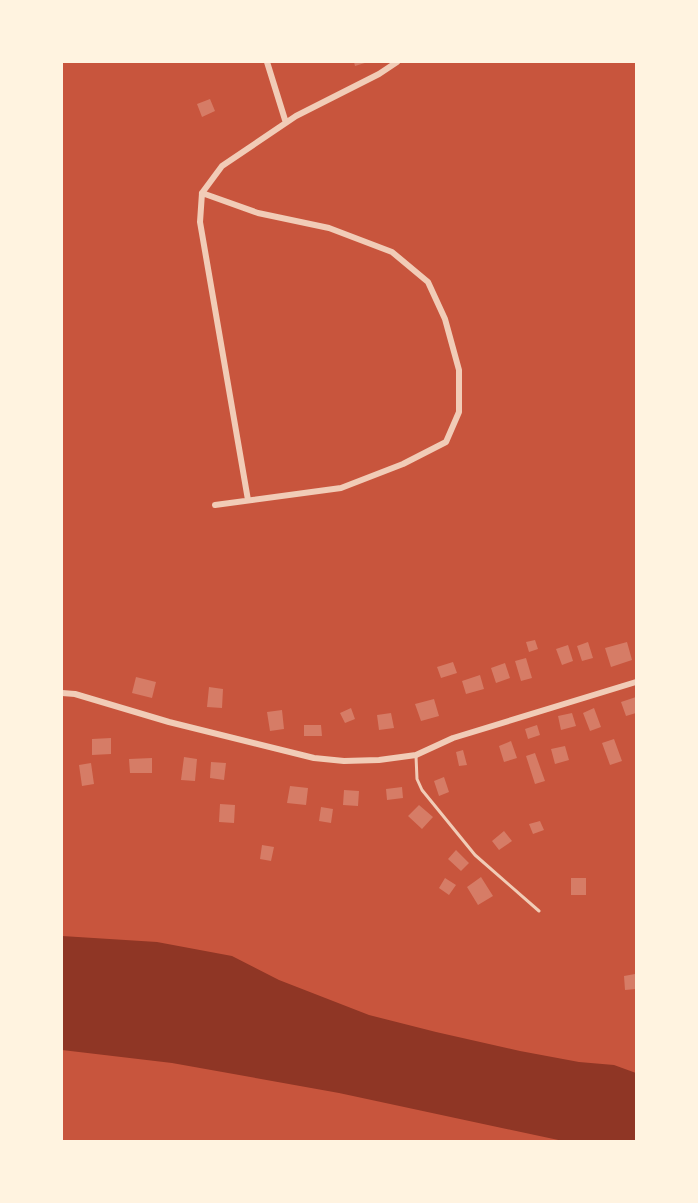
<svg xmlns="http://www.w3.org/2000/svg" width="698" height="1203" font-family="Lato,sans-serif">
  <style>
    .water { fill: #8f3625 }
    .building { fill: #d67c66 }
    .lines { fill: none; stroke-linecap: round; stroke-linejoin: round }
    .service { stroke: #f1ccb7; stroke-width: 3 }
    .minor { stroke: #f1ccb7; stroke-width: 6 }
  </style>
  <rect width="100%" height="100%" fill="#c8553d"/>
  <!-- water -->
  <path class="water" d="M62,936L157,942L232,956L279,980L369,1015L436,1032L520,1051L579,1062L614,1065L636,1073V1141H563L339,1093L172,1063L62,1050Z"/>
  <!-- building -->
  <path class="building" d="M354,62H368L355,66Z
    M210,99L215,111L202,117L197,104Z
    M535,640L538,649L529,652L526,642Z
    M588,642L593,658L582,661L577,646Z
    M627,642L632,660L611,667L605,648Z
    M568,645L573,661L562,665L556,649Z
    M526,658L532,678L521,681L515,661Z
    M453,662L457,673L441,678L437,667Z
    M505,663L510,678L496,683L491,668Z
    M480,675L484,689L466,694L462,681Z
    M136,677L156,682L152,698L132,693Z
    M209,687L223,689L222,708L207,707Z
    M636,697V713L626,716L621,702Z
    M434,699L439,716L421,721L415,704Z
    M351,708L355,719L345,723L340,713Z
    M594,708L601,727L590,731L583,713Z
    M282,710L284,729L270,731L267,712Z
    M391,713L394,728L379,730L377,715Z
    M572,713L576,726L561,730L558,716Z
    M304,725H321L322,736H304Z
    M537,725L540,735L528,739L525,729Z
    M111,738V754L92,755V739Z
    M614,739L622,761L610,765L602,743Z
    M511,741L517,758L504,762L499,746Z
    M565,746L569,760L555,764L551,749Z
    M463,750L467,765L459,766L456,752Z
    M535,753L545,781L535,784L526,756Z
    M184,757L197,759L195,781L181,780Z
    M152,758V773H130L129,759Z
    M211,762L226,763L224,780L210,778Z
    M91,763L94,784L82,786L79,765Z
    M444,777L449,792L439,796L434,781Z
    M290,786L308,788L306,805L287,803Z
    M402,787L403,798L387,800L386,789Z
    M344,790L359,791L358,806L343,805Z
    M220,804L235,805L234,823L219,822Z
    M419,805L433,817L422,829L408,816Z
    M321,807L333,809L331,823L319,821Z
    M540,821L544,830L533,834L529,824Z
    M504,831L512,841L499,850L492,841Z
    M262,845L274,847L271,861L260,859Z
    M456,850L469,863L461,871L448,859Z
    M481,877L493,896L478,905L467,887Z
    M445,878L456,885L449,895L439,888Z
    M571,878H586V895H571Z
    M635,974L636,989L625,990L624,976Z"/>
  <g class="lines">
    <!-- service -->
    <path class="service" d="M416,756L417,779L422,790L475,855L539,911"/>
    <!-- minor -->
    <path class="minor" d="M267,62L286,123
      M202,193L258,213L329,228L392,252L428,282L445,319L459,370V412L446,442L403,464L341,488L215,505
      M202,193L200,222L248,500
      M202,193L222,166L296,116L379,74L397,62
      M62,693L75,694L169,722L314,758L344,761L379,760L416,755L453,738L636,682"/>
  </g>
  <!-- border -->
  <rect width="698" height="1203" fill="none" stroke="#fff3e0" stroke-width="126"/>
</svg>
